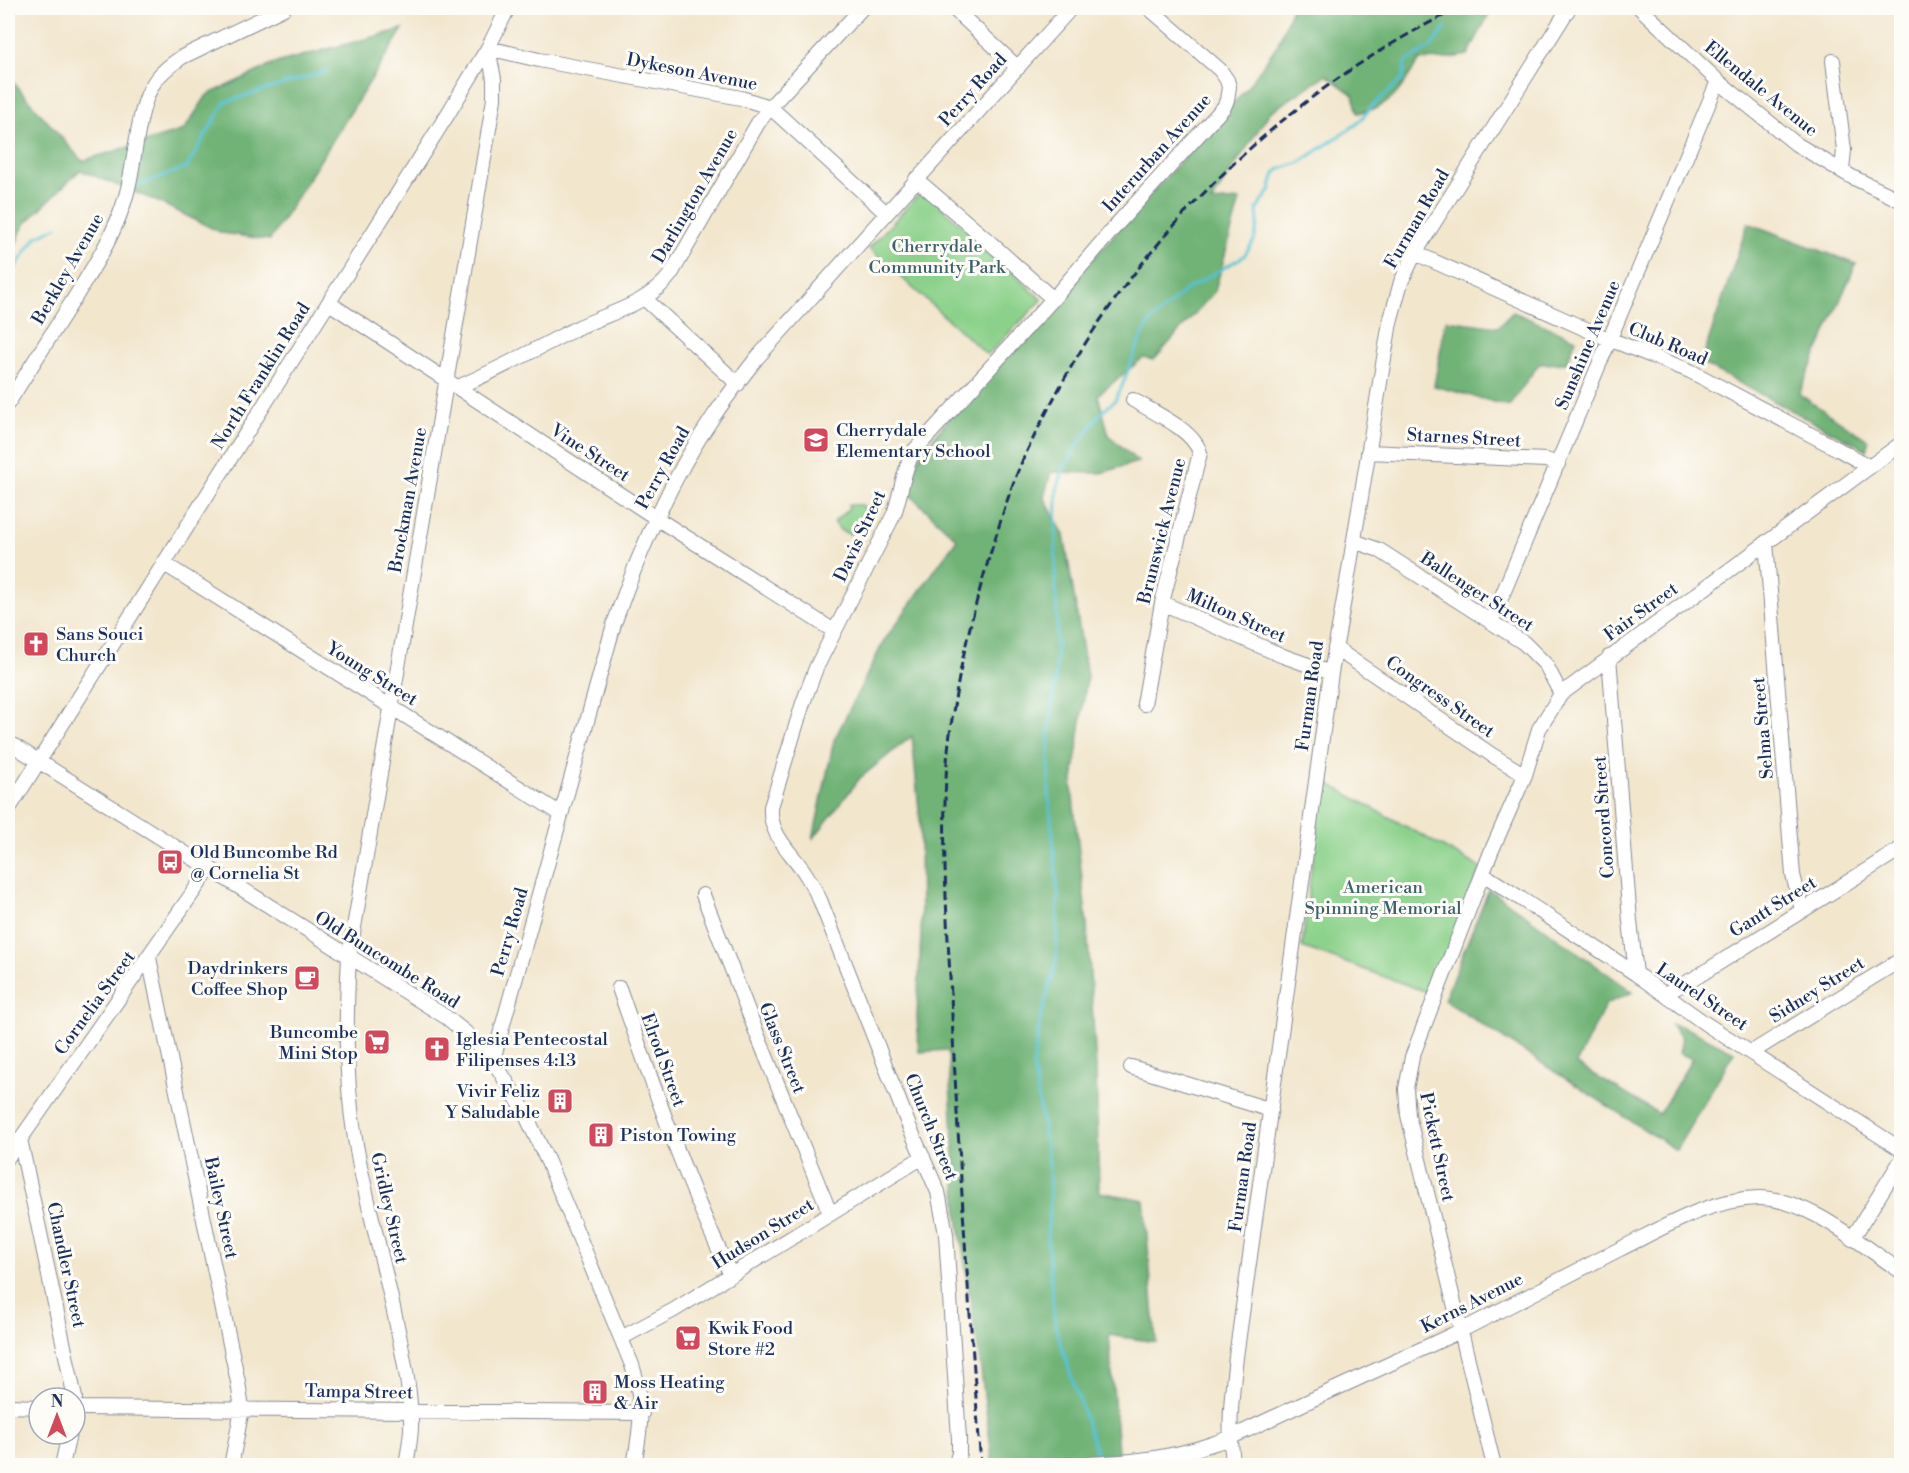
<svg xmlns="http://www.w3.org/2000/svg" width="1909" height="1473" font-family="'Libre Bodoni',serif">
  <style>
    .green { fill: #8cd18b; stroke: #548074; stroke-width: 1.5 }
    .forest { fill: #71b377; stroke: #46716a; stroke-width: 1.5 }
    .lines { fill: none; stroke-linecap: round; stroke-linejoin: round }
    .stream { stroke: #57c1d3; stroke-width: 3 }
    .minor-casing { stroke: #868a96; stroke-width: 16 }
    .minor { stroke: #fff; stroke-width: 14 }
    .rail { stroke: #1b2f5e; stroke-width: 3; stroke-dasharray: 9 4.5; stroke-linecap: butt }
    .labels { text-anchor: middle; dominant-baseline: central; stroke-width: 6; stroke-linejoin: round; paint-order: stroke }
    .street-label { font-size: 18px; fill: #1b2f5e; stroke: #fdfcf7 }
    .park-label { font-size: 18px; fill: #3d606c; stroke: #fdfcf7 }
    .poi-label { font-size: 18px; fill: #1b2f5e; stroke: #fdfcf7; text-anchor: start }
  </style>
  <rect width="100%" height="100%" fill="#fdfcf7"/>
  <filter id="ink" filterUnits="userSpaceOnUse"><feTurbulence type="fractalNoise" baseFrequency=".0167" numOctaves="2"/><feDisplacementMap in="SourceGraphic" scale="12" xChannelSelector="R" yChannelSelector="G"/><feConvolveMatrix kernelMatrix="1 2 1 2 8 2 1 2 1" color-interpolation-filters="sRGB"/></filter>
  <filter id="wash" filterUnits="userSpaceOnUse"><feTurbulence type="fractalNoise" baseFrequency=".008" numOctaves="4" result="noise"/><feDisplacementMap in="SourceGraphic" scale="24" xChannelSelector="R" yChannelSelector="G"/><feGaussianBlur stdDeviation="1.35" result="paint"/><feColorMatrix in="noise" values="0 0 0 0 0 0 0 0 0 0 0 0 0 0 0 0 0 1.4 0 .05"/><feComposite in="paint" operator="in"/></filter>
  <g filter="url(#wash)">
    <rect width="100%" height="100%" fill="#f2e6cd"/>
    <!-- green -->
    <path class="green" d="M923,190L1042,300L987,355L869,248Z
      M848,505H862L869,511C868,524 858,527 850,534L841,531L834,522L849,508Z
      M1322,780L1481,868L1432,994L1302,947Z"/>
    <!-- forest -->
    <path class="forest" d="M1292,8H1357L1372,13L1378,8H1492L1468,55L1444,59L1420,60C1399,88 1397,106 1358,113L1353,95L1326,75L1270,112L1211,202L1240,200L1215,291L1154,360L1143,358L1098,395L1109,435L1138,462L1101,473L1051,472L1044,497L1064,535L1087,676L1072,788L1087,925L1096,1067L1099,1192L1144,1200L1156,1342L1109,1335L1119,1465H993L979,1355L958,1218L948,1050L919,1052L917,1016L921,934L920,821L912,736L860,778L813,839L834,740L884,641L957,539L907,492C911,457 941,429 963,402L1246,89L1278,44Z
      M403,29L270,240L222,233L154,200L80,170L24,225L8,261V87L13,82L82,161L184,130L207,95L276,63Z
      M1748,223L1856,264L1799,394L1868,440L1867,450L1701,363Z
      M1513,312L1576,339L1567,363L1539,364L1509,406L1434,386L1446,320L1498,327Z
      M1489,889L1633,992L1606,1004L1576,1064L1659,1114L1692,1059L1679,1053L1682,1038L1671,1024L1684,1027L1734,1052L1676,1150L1444,1000Z"/>
    <g class="lines">
      <!-- stream -->
      <path class="stream" d="M139,185L187,167L225,102L327,71
        M8,278L36,237L57,227
        M1098,1458L1055,1326L1047,1235L1050,1206L1049,1164L1033,1065L1040,1020L1056,964L1058,894L1049,796V737L1056,670L1057,619L1055,578L1057,490L1063,470L1077,446L1100,414L1115,400L1122,386L1140,340L1151,321L1186,290L1244,256L1254,241L1258,224L1257,209L1270,191L1275,173L1280,169L1299,163L1357,124L1373,105L1403,79L1405,63L1431,47L1446,27"/>
    </g>
  </g>
  <g filter="url(#ink)">
    <g class="lines">
      <defs>
        <path id="minor" d="M953,8L1018,68
          M1640,8L1718,81L1796,144L1852,177L1902,201
          M1833,61L1844,150L1842,171
          M916,179L985,238L1053,299
          M1415,253L1599,335L1690,371L1836,448L1868,466
          M645,299L738,384
          M329,303L656,518L834,631
          M458,387C498,370 536,349 575,329C608,313 648,305 671,274L758,123L770,107L862,8
          M1133,400C1153,412 1194,430 1200,453L1162,603L1144,704
          M8,403C31,367 54,330 77,294C96,263 116,232 126,196C136,163 136,108 155,81C162,71 172,64 182,57L284,8
          M1368,452L1546,460L1558,464
          M1354,541L1379,550L1524,643L1546,665L1561,694
          M1766,542L1793,875L1802,910
          M163,563L561,814
          M1162,603L1283,656L1331,673
          M1491,622L1718,81
          M1335,648L1492,755L1525,775
          M1609,657L1630,921L1636,974
          M8,742L446,1017L466,1033L493,1060L522,1107L548,1162L632,1365C645,1405 641,1425 634,1466
          M8,810L446,117L488,48L508,8
          M1483,874L1636,974L1706,1024L1902,1150
          M703,895L757,1034L830,1213
          M149,958L238,1382L242,1409L231,1466
          M619,988C653,1085 686,1183 731,1275
          M1664,994L1695,978L1902,848
          M1752,1052L1902,959
          M493,1060L614,624C639,551 671,478 715,414C728,395 742,377 756,359L1071,8
          M1131,1067L1271,1110
          M20,1139L75,1398
          M8,1157L210,868
          M1852,1239L1902,1159
          M621,1338L674,1310L923,1157
          M8,1406L39,1407
          M75,1408L642,1413
          M62,1466L69,1434
          M406,1466C408,1451 412,1435 411,1420C410,1387 403,1354 396,1321C385,1269 371,1218 360,1166C345,1094 345,1031 349,957L494,99V79L488,48L539,60L741,98L770,107L886,213
          M955,1466L959,1453V1439L946,1234L938,1192L909,1126L820,900C815,890 810,880 803,870C789,850 769,834 771,807L803,703L816,668L894,514C901,494 903,471 913,452L1053,299L1119,222L1224,107L1227,100L1229,87L1227,80L1220,70L1149,8
          M1041,1466C1099,1464 1160,1463 1215,1443C1225,1440 1235,1435 1245,1431C1316,1397 1389,1365 1460,1331C1513,1304 1565,1277 1618,1250C1661,1229 1709,1199 1758,1198C1808,1198 1861,1245 1902,1272
          M1234,1466C1227,1430 1232,1393 1236,1357L1331,673L1346,588L1390,322L1401,282L1415,253L1569,8
          M1494,1466L1408,1115L1406,1089L1412,1057L1491,852L1525,775L1539,729L1561,694L1902,443"/>
      </defs>
      <!-- minor casing -->
      <use href="#minor" class="minor-casing"/>
      <!-- minor -->
      <use href="#minor" class="minor"/>
      <!-- rail -->
      <path class="rail" d="M981,1466C970,1316 959,1166 952,1016C948,928 940,839 948,750C956,678 973,607 995,539C1004,510 1013,480 1026,453C1049,406 1074,358 1104,315C1194,185 1316,76 1459,8"/>
    </g>
  </g>
  <!-- icons -->
  <defs>
    <symbol id="school-square" viewBox="-11 -11 22 22"><rect x="-9" y="-9" width="18" height="18" rx="4" fill="#d1495b" stroke="#fdfcf7"/><path d="M0-5L7-2L0 1L-7-2ZM-4 1L0 2.5L4 1V4Q0 6-4 4Z" fill="#fff"/></symbol>
    <symbol id="church-square" viewBox="-11 -11 22 22"><rect x="-9" y="-9" width="18" height="18" rx="4" fill="#d1495b" stroke="#fdfcf7"/><path d="M-1.2-6h2.4v3.5h3.3v2.4h-3.3V6h-2.4V-.1h-3.3v-2.4h3.3Z" fill="#fff"/></symbol>
    <symbol id="bus-square" viewBox="-11 -11 22 22"><rect x="-9" y="-9" width="18" height="18" rx="4" fill="#d1495b" stroke="#fdfcf7"/><path d="M-5-6H5V4H4V6H2V4H-2V6H-4V4H-5ZM-3.5-4V0h7V-4ZM-3.5 1.2v1.5H-2V1.2ZM2 1.2v1.5H3.5V1.2Z" fill="#fff"/></symbol>
    <symbol id="cafe-square" viewBox="-11 -11 22 22"><rect x="-9" y="-9" width="18" height="18" rx="4" fill="#d1495b" stroke="#fdfcf7"/><path d="M-5.5-4.5H6V0H3Q3 3.5 0 3.5H-2.5Q-5.5 3.5-5.5 0ZM3-3.2v2h1.7v-2ZM-6 4.5H4V6H-6Z" fill="#fff"/></symbol>
    <symbol id="supermarket-square" viewBox="-11 -11 22 22"><rect x="-9" y="-9" width="18" height="18" rx="4" fill="#d1495b" stroke="#fdfcf7"/><path d="M-6-5.5h2.5l.6 2H6L4.5 2H-2.5L-4.4-4H-6ZM-1.5 3.2a1.3 1.3 0 1 0 .1 0ZM3 3.2a1.3 1.3 0 1 0 .1 0Z" fill="#fff"/></symbol>
    <symbol id="building-square" viewBox="-11 -11 22 22"><rect x="-9" y="-9" width="18" height="18" rx="4" fill="#d1495b" stroke="#fdfcf7"/><path d="M-4-6H4V6H1V3H-1V6H-4ZM-2.5-4.3h1.7v1.8h-1.7ZM.8-4.3h1.7v1.8H.8ZM-2.5-1h1.7V.8h-1.7ZM.8-1h1.7V.8H.8Z" fill="#fff"/></symbol>
  </defs>
  <g fill-rule="evenodd">
    <use href="#school-square" x="801" y="425" width="30" height="30"/>
    <use href="#church-square" x="21" y="629" width="30" height="30"/>
    <use href="#bus-square" x="155" y="847" width="30" height="30"/>
    <use href="#cafe-square" x="292" y="963" width="30" height="30"/>
    <use href="#supermarket-square" x="362" y="1027" width="30" height="30"/>
    <use href="#church-square" x="422" y="1034" width="30" height="30"/>
    <use href="#building-square" x="545" y="1086" width="30" height="30"/>
    <use href="#building-square" x="586" y="1120" width="30" height="30"/>
    <use href="#supermarket-square" x="673" y="1323" width="30" height="30"/>
    <use href="#building-square" x="580" y="1377" width="30" height="30"/>
  </g>
  <g class="labels">
    <!-- street labels -->
    <g class="street-label">
      <text transform="translate(692 72) rotate(11)">Dykeson Avenue</text>
      <text transform="translate(1761 89) rotate(39)">Ellendale Avenue</text>
      <text transform="translate(973 90) rotate(-48)">Perry Road</text>
      <text transform="translate(1157 153) rotate(-48)">Interurban Avenue</text>
      <text transform="translate(695 196) rotate(-60)">Darlington Avenue</text>
      <text transform="translate(1417 219) rotate(-60)">Furman Road</text>
      <text transform="translate(68 269) rotate(-60)">Berkley Avenue</text>
      <text transform="translate(1668 344) rotate(23)">Club Road</text>
      <text transform="translate(1588 345) rotate(-67)">Sunshine Avenue</text>
      <text transform="translate(261 376) rotate(-58)">North Franklin Road</text>
      <text transform="translate(1464 438) rotate(3)">Starnes Street</text>
      <text transform="translate(590 453) rotate(33)">Vine Street</text>
      <text transform="translate(663 468) rotate(-61)">Perry Road</text>
      <text transform="translate(408 500) rotate(-80)">Brockman Avenue</text>
      <text transform="translate(1162 531) rotate(-76)">Brunswick Avenue</text>
      <text transform="translate(860 536) rotate(-65)">Davis Street</text>
      <text transform="translate(1477 592) rotate(33)">Ballenger Street</text>
      <text transform="translate(1641 612) rotate(-36)">Fair Street</text>
      <text transform="translate(1236 616) rotate(24)">Milton Street</text>
      <text transform="translate(372 674) rotate(32)">Young Street</text>
      <text transform="translate(1310 696) rotate(-82)">Furman Road</text>
      <text transform="translate(1440 697) rotate(35)">Congress Street</text>
      <text transform="translate(1763 728) rotate(-95)">Selma Street</text>
      <text transform="translate(1604 817) rotate(-94)">Concord Street</text>
      <text transform="translate(1773 907) rotate(-32)">Gantt Street</text>
      <text transform="translate(510 932) rotate(-74)">Perry Road</text>
      <text transform="translate(387 960) rotate(32)">Old Buncombe Road</text>
      <text transform="translate(1817 990) rotate(-32)">Sidney Street</text>
      <text transform="translate(1702 997) rotate(34)">Laurel Street</text>
      <text transform="translate(95 1003) rotate(-54)">Cornelia Street</text>
      <text transform="translate(782 1048) rotate(68)">Glass Street</text>
      <text transform="translate(663 1060) rotate(70)">Elrod Street</text>
      <text transform="translate(931 1127) rotate(68)">Church Street</text>
      <text transform="translate(1437 1147) rotate(78)">Pickett Street</text>
      <text transform="translate(1243 1177) rotate(-82)">Furman Road</text>
      <text transform="translate(221 1208) rotate(78)">Bailey Street</text>
      <text transform="translate(389 1208) rotate(77)">Gridley Street</text>
      <text transform="translate(763 1234) rotate(-32)">Hudson Street</text>
      <text transform="translate(66 1265) rotate(78)">Chandler Street</text>
      <text transform="translate(1472 1303) rotate(-27)">Kerns Avenue</text>
      <text transform="translate(359 1392) rotate(1)">Tampa Street</text>
    </g>
    <!-- park labels -->
    <g class="park-label">
      <text x="937" y="246">Cherrydale<tspan x="937" dy="21">Community Park</tspan></text>
      <text x="1383" y="887">American<tspan x="1383" dy="21">Spinning Memorial</tspan></text>
    </g>
    <!-- poi labels -->
    <g class="poi-label">
      <text x="836" y="430">Cherrydale<tspan x="836" dy="21">Elementary School</tspan></text>
      <text x="56" y="634">Sans Souci<tspan x="56" dy="21">Church</tspan></text>
      <text x="190" y="852">Old Buncombe Rd<tspan x="190" dy="21">@ Cornelia St</tspan></text>
      <text x="288" y="968" text-anchor="end">Daydrinkers<tspan x="288" dy="21">Coffee Shop</tspan></text>
      <text x="358" y="1032" text-anchor="end">Buncombe<tspan x="358" dy="21">Mini Stop</tspan></text>
      <text x="456" y="1039">Iglesia Pentecostal<tspan x="456" dy="21">Filipenses 4:13</tspan></text>
      <text x="540" y="1091" text-anchor="end">Vivir Feliz<tspan x="540" dy="21">Y Saludable</tspan></text>
      <text x="620" y="1135">Piston Towing</text>
      <text x="708" y="1328">Kwik Food<tspan x="708" dy="21">Store #2</tspan></text>
      <text x="614" y="1382">Moss Heating<tspan x="614" dy="21">&amp; Air</tspan></text>
    </g>
  </g>
  <!-- margin -->
  <rect width="1909" height="1473" fill="none" stroke="#fdfcf7" stroke-width="30"/>
  <!-- north arrow -->
  <g transform="translate(57 1416)"><circle r="28" fill="#fdfcf7" stroke="#a3aaba" stroke-width="1.5"/>
  <path d="M0-4.5L10 22L0 15L-10 22Z" fill="#d1495b"/>
  <text y="-9" font-size="16" font-weight="bold" text-anchor="middle" fill="#1b2f5e">N</text>
  </g>
</svg>
